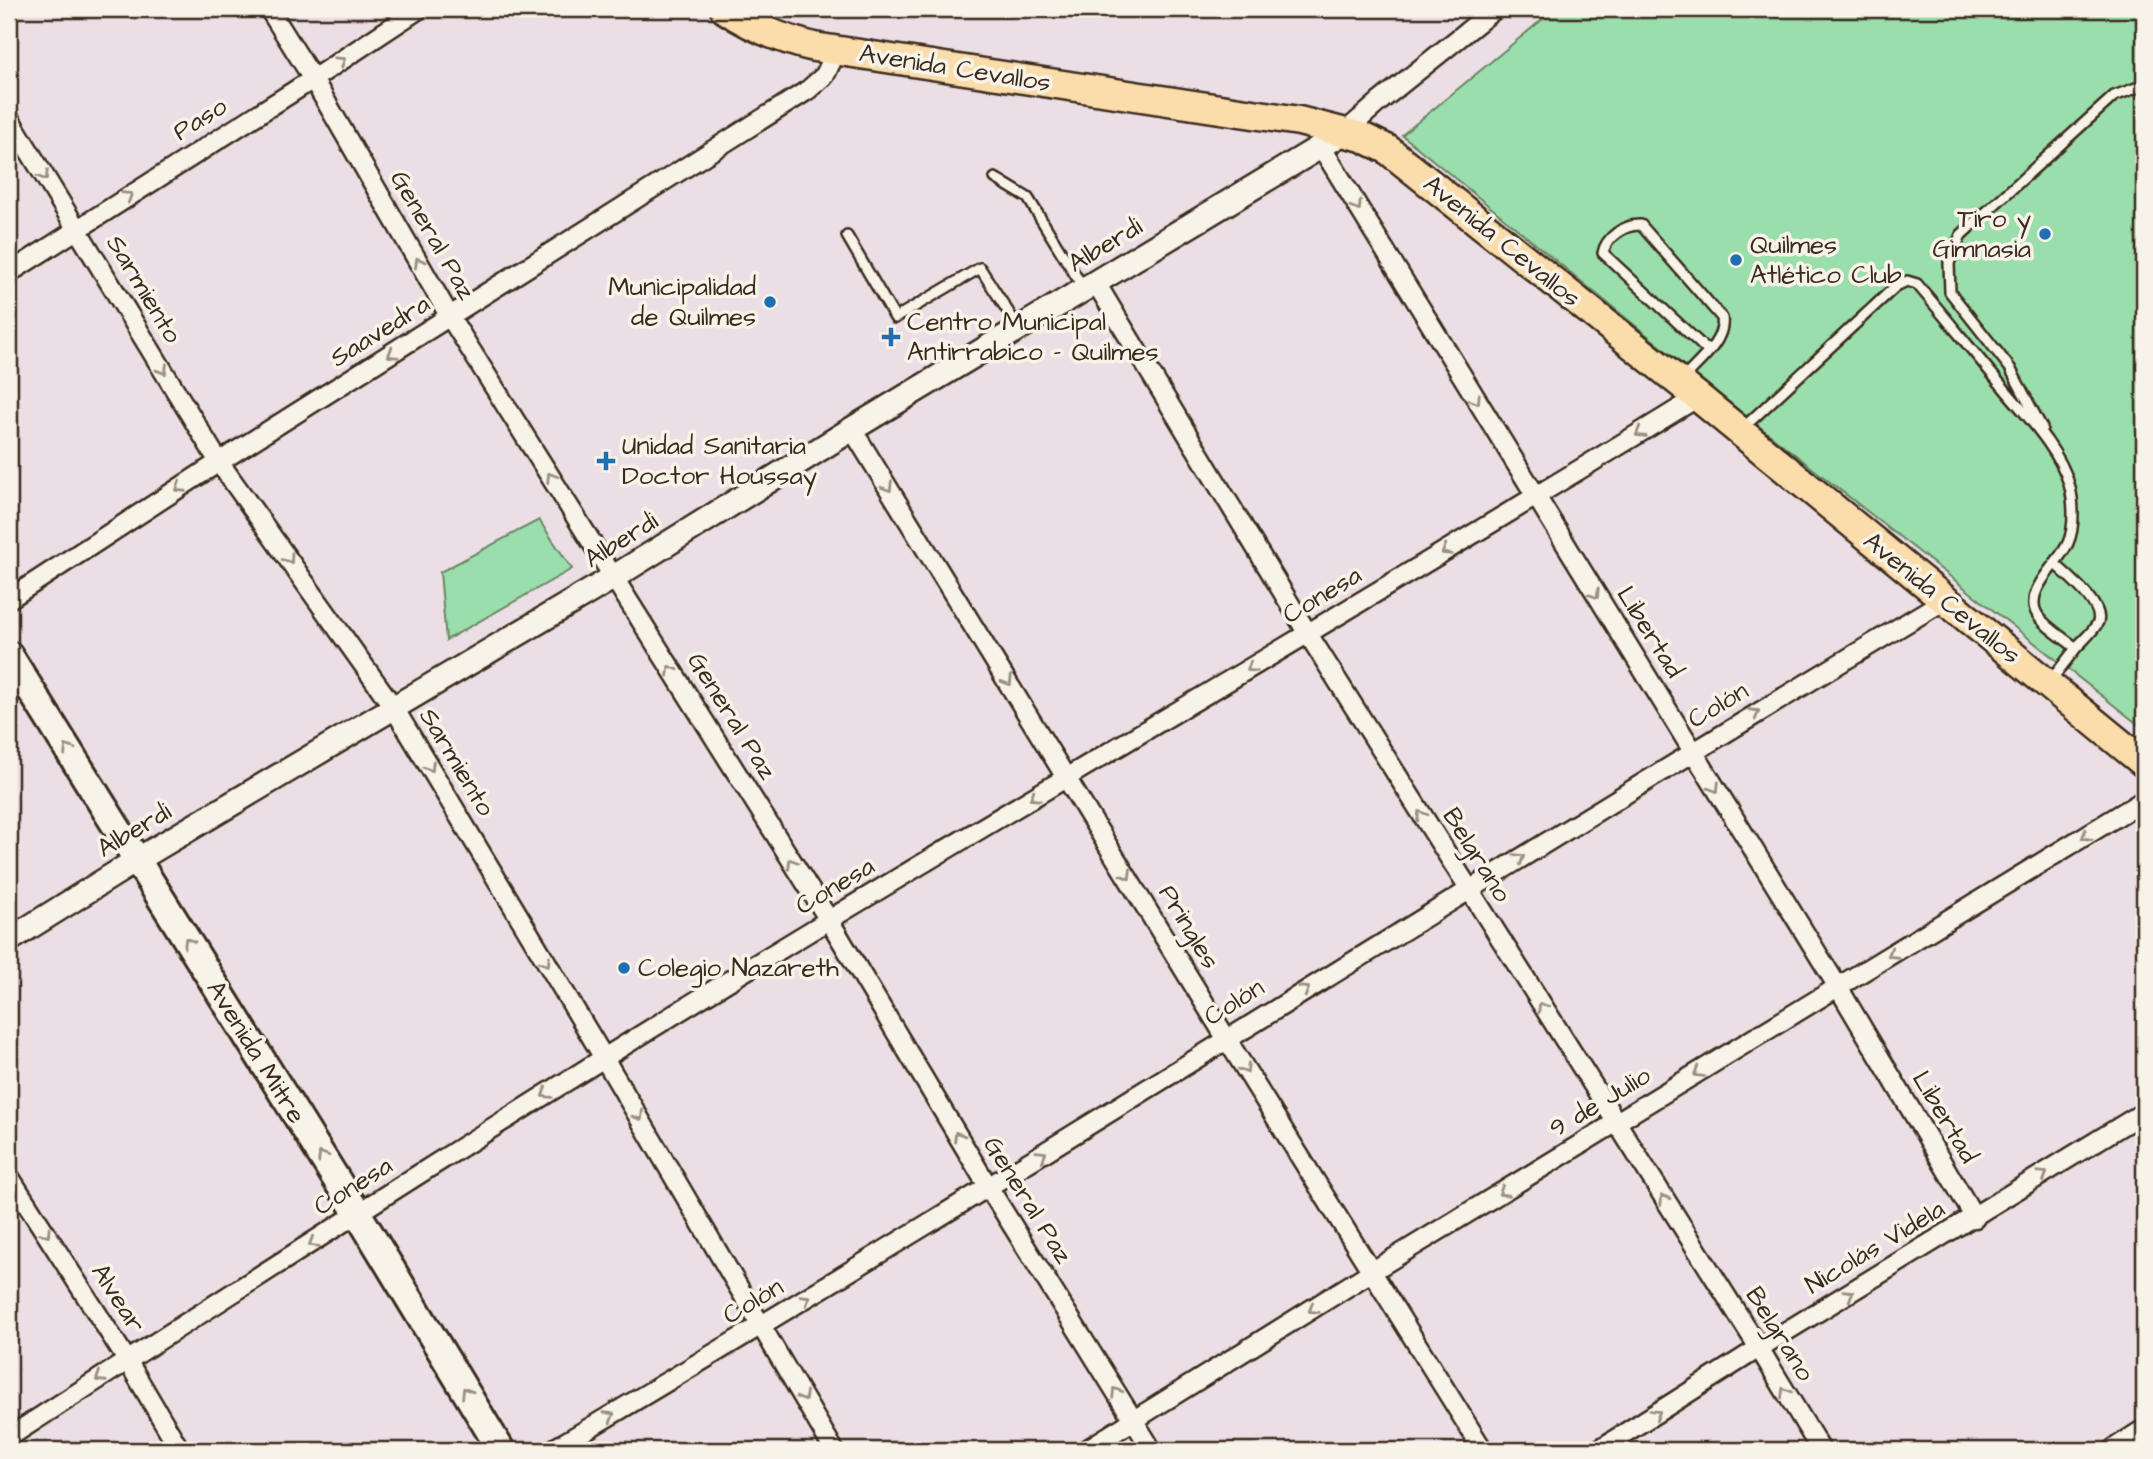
<svg xmlns="http://www.w3.org/2000/svg" width="2153" height="1459" font-family="'Architects Daughter',sans-serif">
  <style>
    .green { fill: #9adfab; stroke: #6a8464; stroke-width: 2 }
    .lines { fill: none; stroke-linecap: round; stroke-linejoin: round }
    .service-casing { stroke: #3b2a1e; stroke-width: 14 }
    .minor-casing { stroke: #3b2a1e; stroke-width: 23 }
    .tertiary-casing { stroke: #3b2a1e; stroke-width: 28 }
    .secondary-casing { stroke: #3b2a1e; stroke-width: 32 }
    .primary-casing { stroke: #3b2a1e; stroke-width: 33 }
    .service { stroke: #f7f3e8; stroke-width: 9 }
    .minor { stroke: #f7f3e8; stroke-width: 18 }
    .tertiary { stroke: #f7f3e8; stroke-width: 23 }
    .secondary { stroke: #f7f3e8; stroke-width: 26 }
    .primary { stroke: #fbddab; stroke-width: 28 }
    .oneway { stroke: #998e83 }
    .poi-dot { fill: #1f6fb2; stroke: #f7f3e8; stroke-width: 2.5 }
    .labels { text-anchor: middle; dominant-baseline: central; stroke-width: 7; stroke-linejoin: round; paint-order: stroke }
    .street-label { font-size: 26px; fill: #3b2a1e; stroke: #f7f3e8 }
    .poi-label { font-size: 26px; fill: #3b2a1e; stroke: #f7f3e8; text-anchor: start }
  </style>
  <rect width="100%" height="100%" fill="#ebdfe5"/>
  <filter id="ink" filterUnits="userSpaceOnUse"><feTurbulence type="fractalNoise" baseFrequency=".0143" numOctaves="2"/><feDisplacementMap in="SourceGraphic" scale="14" xChannelSelector="R" yChannelSelector="G"/><feConvolveMatrix kernelMatrix="1 2 1 2 8 2 1 2 1" color-interpolation-filters="sRGB"/></filter>
  <g filter="url(#ink)">
    <!-- green -->
    <path class="green" d="M1555,9H2144V729L1746,416L1402,135Z
      M539,520L572,569L446,640L440,572Z"/>
    <g class="lines">
      <defs>
        <path id="service" d="M995,178L1028,198L1084,289
          M847,236L895,318L980,268L1018,327
          M1683,379C1697,363 1726,341 1722,318L1641,225C1625,224 1606,237 1603,253L1708,351
          M1743,428L1896,286L1907,281L1917,284C1946,318 1974,353 2003,387C2025,414 2060,450 2069,484C2074,501 2075,527 2068,543C2059,564 2020,593 2039,617C2048,629 2064,638 2076,648L2051,680
          M2042,428L2010,368L1950,292L1949,263L1961,235L2114,96L2144,85
          M2055,564C2067,575 2104,605 2098,622C2094,631 2083,640 2076,648"/>
        <path id="minor" d="M269,9L313,79L450,317L829,920L989,1188L1152,1450
          M9,118L219,462L394,708L604,1058L834,1450
          M1345,132L1379,102L1495,9
          M1322,148L1838,987L1975,1218
          M9,273L313,79L419,9
          M1096,283L1308,634L1759,1348L1821,1450
          M852,429L1226,1038L1483,1450
          M9,599L219,462L808,90L825,75L837,50
          M9,1176L127,1360L180,1450
          M9,1437C280,1262 551,1088 827,921C1117,746 1410,575 1698,397
          M552,1450C1020,1174 1478,879 1945,600
          M1086,1450L1371,1272L2144,800
          M1598,1450L1759,1348L2144,1112"/>
        <path id="tertiary" d="M9,940L137,860L614,577L852,429L1345,132
          M2116,1450L2144,1432"/>
        <path id="secondary" d="M9,655L358,1214L501,1450"/>
        <path id="primary" d="M725,9C753,28 781,39 814,47L1299,121L1362,137L1387,149L1698,397L2144,763"/>
      </defs>
      <!-- service casing -->
      <use href="#service" class="service-casing"/>
      <!-- minor casing -->
      <use href="#minor" class="minor-casing"/>
      <!-- tertiary casing -->
      <use href="#tertiary" class="tertiary-casing"/>
      <!-- secondary casing -->
      <use href="#secondary" class="secondary-casing"/>
      <!-- primary casing -->
      <use href="#primary" class="primary-casing"/>
      <!-- service -->
      <use href="#service" class="service"/>
      <!-- minor -->
      <use href="#minor" class="minor"/>
      <!-- tertiary -->
      <use href="#tertiary" class="tertiary"/>
      <!-- secondary -->
      <use href="#secondary" class="secondary"/>
      <!-- primary -->
      <use href="#primary" class="primary"/>
    </g>
    <!-- one-way arrows -->
    <defs><path id="oneway-chevron" d="M-2-3.5L2.5 0L-2 3.5" fill="none" stroke-width="1.6" stroke-linecap="round" stroke-linejoin="round" transform="scale(1.75)"/></defs>
    <g class="oneway">
      <use href="#oneway-chevron" transform="translate(341 61) rotate(-34)"/>
      <use href="#oneway-chevron" transform="translate(44 176) rotate(58)"/>
      <use href="#oneway-chevron" transform="translate(128 196) rotate(-32)"/>
      <use href="#oneway-chevron" transform="translate(1357 206) rotate(58)"/>
      <use href="#oneway-chevron" transform="translate(419 262) rotate(-120)"/>
      <use href="#oneway-chevron" transform="translate(392 354) rotate(148)"/>
      <use href="#oneway-chevron" transform="translate(163 370) rotate(59)"/>
      <use href="#oneway-chevron" transform="translate(1476 400) rotate(58)"/>
      <use href="#oneway-chevron" transform="translate(1640 433) rotate(148)"/>
      <use href="#oneway-chevron" transform="translate(551 477) rotate(-122)"/>
      <use href="#oneway-chevron" transform="translate(888 487) rotate(58)"/>
      <use href="#oneway-chevron" transform="translate(180 488) rotate(147)"/>
      <use href="#oneway-chevron" transform="translate(1446 551) rotate(149)"/>
      <use href="#oneway-chevron" transform="translate(289 559) rotate(55)"/>
      <use href="#oneway-chevron" transform="translate(1595 594) rotate(58)"/>
      <use href="#oneway-chevron" transform="translate(1251 668) rotate(149)"/>
      <use href="#oneway-chevron" transform="translate(671 670) rotate(-122)"/>
      <use href="#oneway-chevron" transform="translate(1008 681) rotate(58)"/>
      <use href="#oneway-chevron" transform="translate(1755 713) rotate(-31)"/>
      <use href="#oneway-chevron" transform="translate(68 749) rotate(-122)"/>
      <use href="#oneway-chevron" transform="translate(430 767) rotate(59)"/>
      <use href="#oneway-chevron" transform="translate(1715 788) rotate(58)"/>
      <use href="#oneway-chevron" transform="translate(1034 797) rotate(149)"/>
      <use href="#oneway-chevron" transform="translate(1421 815) rotate(-122)"/>
      <use href="#oneway-chevron" transform="translate(2086 836) rotate(149)"/>
      <use href="#oneway-chevron" transform="translate(1520 858) rotate(-32)"/>
      <use href="#oneway-chevron" transform="translate(792 863) rotate(-122)"/>
      <use href="#oneway-chevron" transform="translate(1127 875) rotate(59)"/>
      <use href="#oneway-chevron" transform="translate(188 942) rotate(-122)"/>
      <use href="#oneway-chevron" transform="translate(1892 954) rotate(149)"/>
      <use href="#oneway-chevron" transform="translate(546 962) rotate(59)"/>
      <use href="#oneway-chevron" transform="translate(1305 990) rotate(-31)"/>
      <use href="#oneway-chevron" transform="translate(1542 1007) rotate(-122)"/>
      <use href="#oneway-chevron" transform="translate(1245 1069) rotate(58)"/>
      <use href="#oneway-chevron" transform="translate(1698 1073) rotate(148)"/>
      <use href="#oneway-chevron" transform="translate(546 1094) rotate(148)"/>
      <use href="#oneway-chevron" transform="translate(639 1116) rotate(59)"/>
      <use href="#oneway-chevron" transform="translate(958 1136) rotate(-121)"/>
      <use href="#oneway-chevron" transform="translate(1042 1155) rotate(-32)"/>
      <use href="#oneway-chevron" transform="translate(322 1156) rotate(-122)"/>
      <use href="#oneway-chevron" transform="translate(2043 1175) rotate(-32)"/>
      <use href="#oneway-chevron" transform="translate(1503 1192) rotate(149)"/>
      <use href="#oneway-chevron" transform="translate(1664 1199) rotate(-123)"/>
      <use href="#oneway-chevron" transform="translate(46 1233) rotate(57)"/>
      <use href="#oneway-chevron" transform="translate(313 1243) rotate(148)"/>
      <use href="#oneway-chevron" transform="translate(1849 1294) rotate(-31)"/>
      <use href="#oneway-chevron" transform="translate(806 1299) rotate(-31)"/>
      <use href="#oneway-chevron" transform="translate(1313 1309) rotate(148)"/>
      <use href="#oneway-chevron" transform="translate(100 1378) rotate(147)"/>
      <use href="#oneway-chevron" transform="translate(466 1392) rotate(-121)"/>
      <use href="#oneway-chevron" transform="translate(1116 1392) rotate(-122)"/>
      <use href="#oneway-chevron" transform="translate(1785 1392) rotate(-121)"/>
      <use href="#oneway-chevron" transform="translate(803 1397) rotate(60)"/>
      <use href="#oneway-chevron" transform="translate(1656 1414) rotate(-32)"/>
      <use href="#oneway-chevron" transform="translate(610 1416) rotate(-31)"/>
    </g>
  </g>
  <!-- markers -->
  <g class="poi-dot">
    <circle cx="2045" cy="234" r="7"/>
    <circle cx="1736" cy="260" r="7"/>
    <circle cx="770" cy="302" r="7"/>
    <path d="M887.5 326.5h7v7h7v7h-7v7h-7v-7h-7v-7h7z"/>
    <path d="M602.5 450.5h7v7h7v7h-7v7h-7v-7h-7v-7h7z"/>
    <circle cx="624" cy="968" r="7"/>
  </g>
  <g class="labels">
    <!-- street labels -->
    <g class="street-label">
      <text transform="translate(955 68) rotate(9)">Avenida Cevallos</text>
      <text transform="translate(200 119) rotate(-32)">Paso</text>
      <text transform="translate(433 235) rotate(60)">General Paz</text>
      <text transform="translate(1502 241) rotate(39)">Avenida Cevallos</text>
      <text transform="translate(1105 245) rotate(-31)">Alberdi</text>
      <text transform="translate(144 289) rotate(59)">Sarmiento</text>
      <text transform="translate(380 331) rotate(-32)">Saavedra</text>
      <text transform="translate(621 540) rotate(-32)">Alberdi</text>
      <text transform="translate(1322 595) rotate(-31)">Conesa</text>
      <text transform="translate(1942 598) rotate(39)">Avenida Cevallos</text>
      <text transform="translate(1650 632) rotate(58)">Libertad</text>
      <text transform="translate(1718 705) rotate(-31)">Colón</text>
      <text transform="translate(732 716) rotate(58)">General Paz</text>
      <text transform="translate(457 762) rotate(59)">Sarmiento</text>
      <text transform="translate(134 830) rotate(-31)">Alberdi</text>
      <text transform="translate(1477 855) rotate(58)">Belgrano</text>
      <text transform="translate(835 886) rotate(-31)">Conesa</text>
      <text transform="translate(1189 927) rotate(59)">Pringles</text>
      <text transform="translate(1234 1002) rotate(-32)">Colón</text>
      <text transform="translate(256 1052) rotate(58)">Avenida Mitre</text>
      <text transform="translate(1600 1102) rotate(-31)">9 de Julio</text>
      <text transform="translate(1945 1117) rotate(59)">Libertad</text>
      <text transform="translate(353 1186) rotate(-32)">Conesa</text>
      <text transform="translate(1028 1200) rotate(58)">General Paz</text>
      <text transform="translate(1875 1247) rotate(-31)">Nicolás Videla</text>
      <text transform="translate(118 1298) rotate(57)">Alvear</text>
      <text transform="translate(753 1301) rotate(-31)">Colón</text>
      <text transform="translate(1780 1334) rotate(58)">Belgrano</text>
    </g>
    <!-- poi labels -->
    <g class="poi-label">
      <text x="2031" y="219" text-anchor="end">Tiro y<tspan x="2031" dy="30">Gimnasia</tspan></text>
      <text x="1750" y="245">Quilmes<tspan x="1750" dy="30">Atlético Club</tspan></text>
      <text x="756" y="287" text-anchor="end">Municipalidad<tspan x="756" dy="30">de Quilmes</tspan></text>
      <text x="907" y="322">Centro Municipal<tspan x="907" dy="30">Antirrabico - Quilmes</tspan></text>
      <text x="622" y="446">Unidad Sanitaria<tspan x="622" dy="30">Doctor Houssay</tspan></text>
      <text x="638" y="968">Colegio Nazareth</text>
    </g>
  </g>
  <!-- margin -->
  <rect width="2153" height="1459" fill="none" stroke="#f7f3e8" stroke-width="35"/>
  <rect x="18" y="18" width="2118" height="1424" fill="none" stroke="#3b2a1e" stroke-width="2.5" filter="url(#ink)"/>
</svg>
